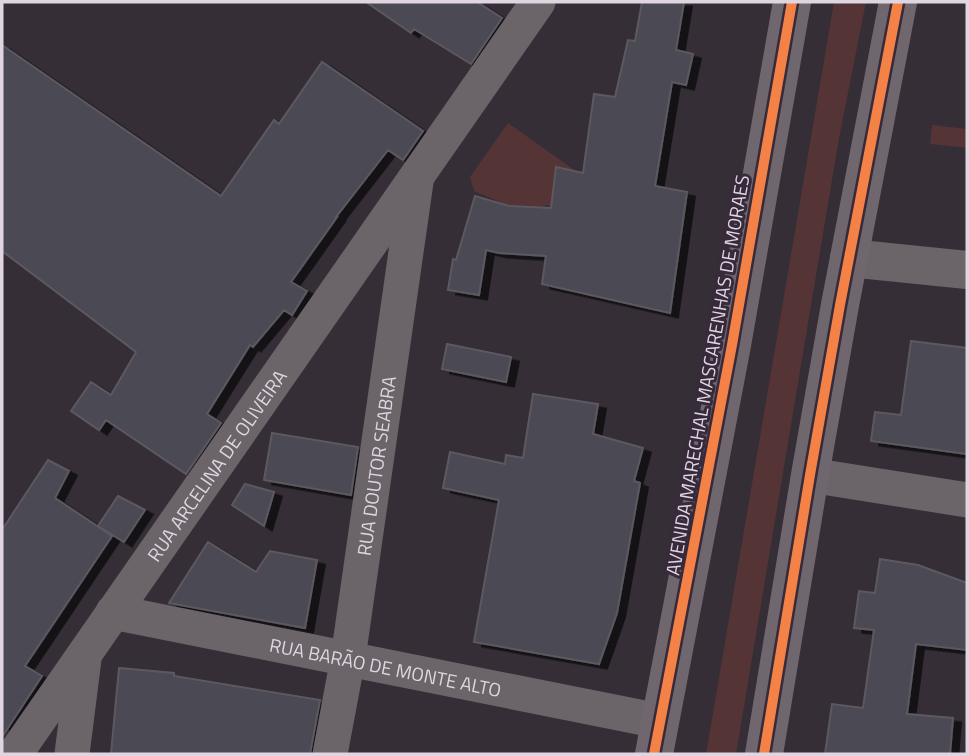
<svg xmlns="http://www.w3.org/2000/svg" width="969" height="756" font-family="'Titillium Web',sans-serif">
  <style>
    .green { fill: #553435 }
    .building { fill: #4c4852; stroke: #5d5961; stroke-width: 2; filter: url(#shadow) }
    .lines { fill: none; stroke-linecap: round; stroke-linejoin: round }
    .minor { stroke: #6b6469; stroke-width: 35 }
    .tertiary { stroke: #6b6469; stroke-width: 38 }
    .trunk { stroke: #70676e; stroke-width: 38 }
    .cycleway-casing { stroke: #372a3a; stroke-width: 15 }
    .cycleway { stroke: #f48246; stroke-width: 10 }
    .labels { text-anchor: middle; dominant-baseline: central; stroke-width: 6; stroke-linejoin: round; paint-order: stroke }
    .street-label { font-size: 19px; fill: #dfd6e1; stroke: #372a3a }
  </style>
  <defs>
    <filter id="shadow"><feDropShadow dx="8" dy="4.5" stdDeviation="0" flood-color="#0009"/></filter>
  </defs>
  <rect width="100%" height="100%" fill="#352e36"/>
  <!-- green -->
  <path class="green" d="M834,2H866L839,138L736,754H706Z
    M508,123L577,172L556,168L552,206L546,205L539,208L509,206L474,191L470,177Z
    M932,125L967,129V148L930,144Z"/>
  <!-- building -->
  <path class="building" d="M366,2H477L502,18L471,64L414,29L411,33Z
    M642,2H684L676,50L693,54L686,85L672,82L655,186L687,192L670,313L542,284L546,256L499,253L486,250L479,295L448,290L453,259L456,260L475,196L509,206L551,208L556,167L583,173L594,94L615,97L628,40L635,41Z
    M2,45L221,196L274,120L279,124L322,62L423,131L403,160L388,150L336,217H337L291,282L307,291L292,315L284,310L253,347L250,345L207,414L221,423L186,474L106,420L99,430L71,411L91,382L111,395L136,352L2,251Z
    M911,341L967,348V454L871,441L875,412L901,415Z
    M447,344L511,357L506,382L442,369Z
    M533,394L598,404L593,434L643,448L634,481L640,483L617,613L599,664L474,642L499,500L443,488L450,452L505,464L506,455L523,458Z
    M272,433L358,447L351,495L264,480Z
    M48,460L69,471L55,498L112,536L25,666L42,676L2,737V530Z
    M245,484L274,492L264,526L232,505Z
    M118,496L145,510L124,542L98,526Z
    M208,542L256,572L270,551L317,560L305,628L169,603Z
    M880,559L918,565L967,583V650L916,644L907,714L953,718L950,754H825L832,704L863,708L874,630L854,628L859,591L875,593Z
    M119,668L174,673V676L320,700L310,754H111Z"/>
  <g class="lines">
    <!-- minor -->
    <g class="minor">
      <path d="M810,475L967,500"/>
      <path id="s1" d="M113,612L659,721"/>
      <path id="s2" d="M15,754L538,2"/>
      <path d="M72,754L84,659"/>
      <path id="s3" d="M330,754L348,658L416,182"/>
    </g>
    <!-- tertiary -->
    <path class="tertiary" d="M849,258L967,270"/>
    <!-- trunk -->
    <path class="trunk" d="M654,754L732,345L792,2
      M764,754L810,475L840,305L898,2"/>
    <defs>
      <path id="cycleway" d="M654,754L732,345L792,2
        M764,754L810,475L840,305L898,2"/>
    </defs>
    <!-- cycleway casing -->
    <use href="#cycleway" class="cycleway-casing"/>
    <!-- cycleway -->
    <use href="#cycleway" class="cycleway"/>
  </g>
  <g class="labels">
    <!-- street labels -->
    <g class="street-label">
      <text transform="translate(707 375) rotate(-80)">AVENIDA MARECHAL MASCARENHAS DE MORAES</text>
      <text stroke="none"><textPath href="#s2" startOffset="352">RUA ARCELINA DE OLIVEIRA</textPath></text>
      <text stroke="none"><textPath href="#s3" startOffset="292">RUA DOUTOR SEABRA</textPath></text>
      <text stroke="none"><textPath href="#s1" startOffset="278">RUA BARÃO DE MONTE ALTO</textPath></text>
    </g>
  </g>
  <!-- border -->
  <rect width="969" height="756" fill="none" stroke="#dfd6e1" stroke-width="7"/>
</svg>
